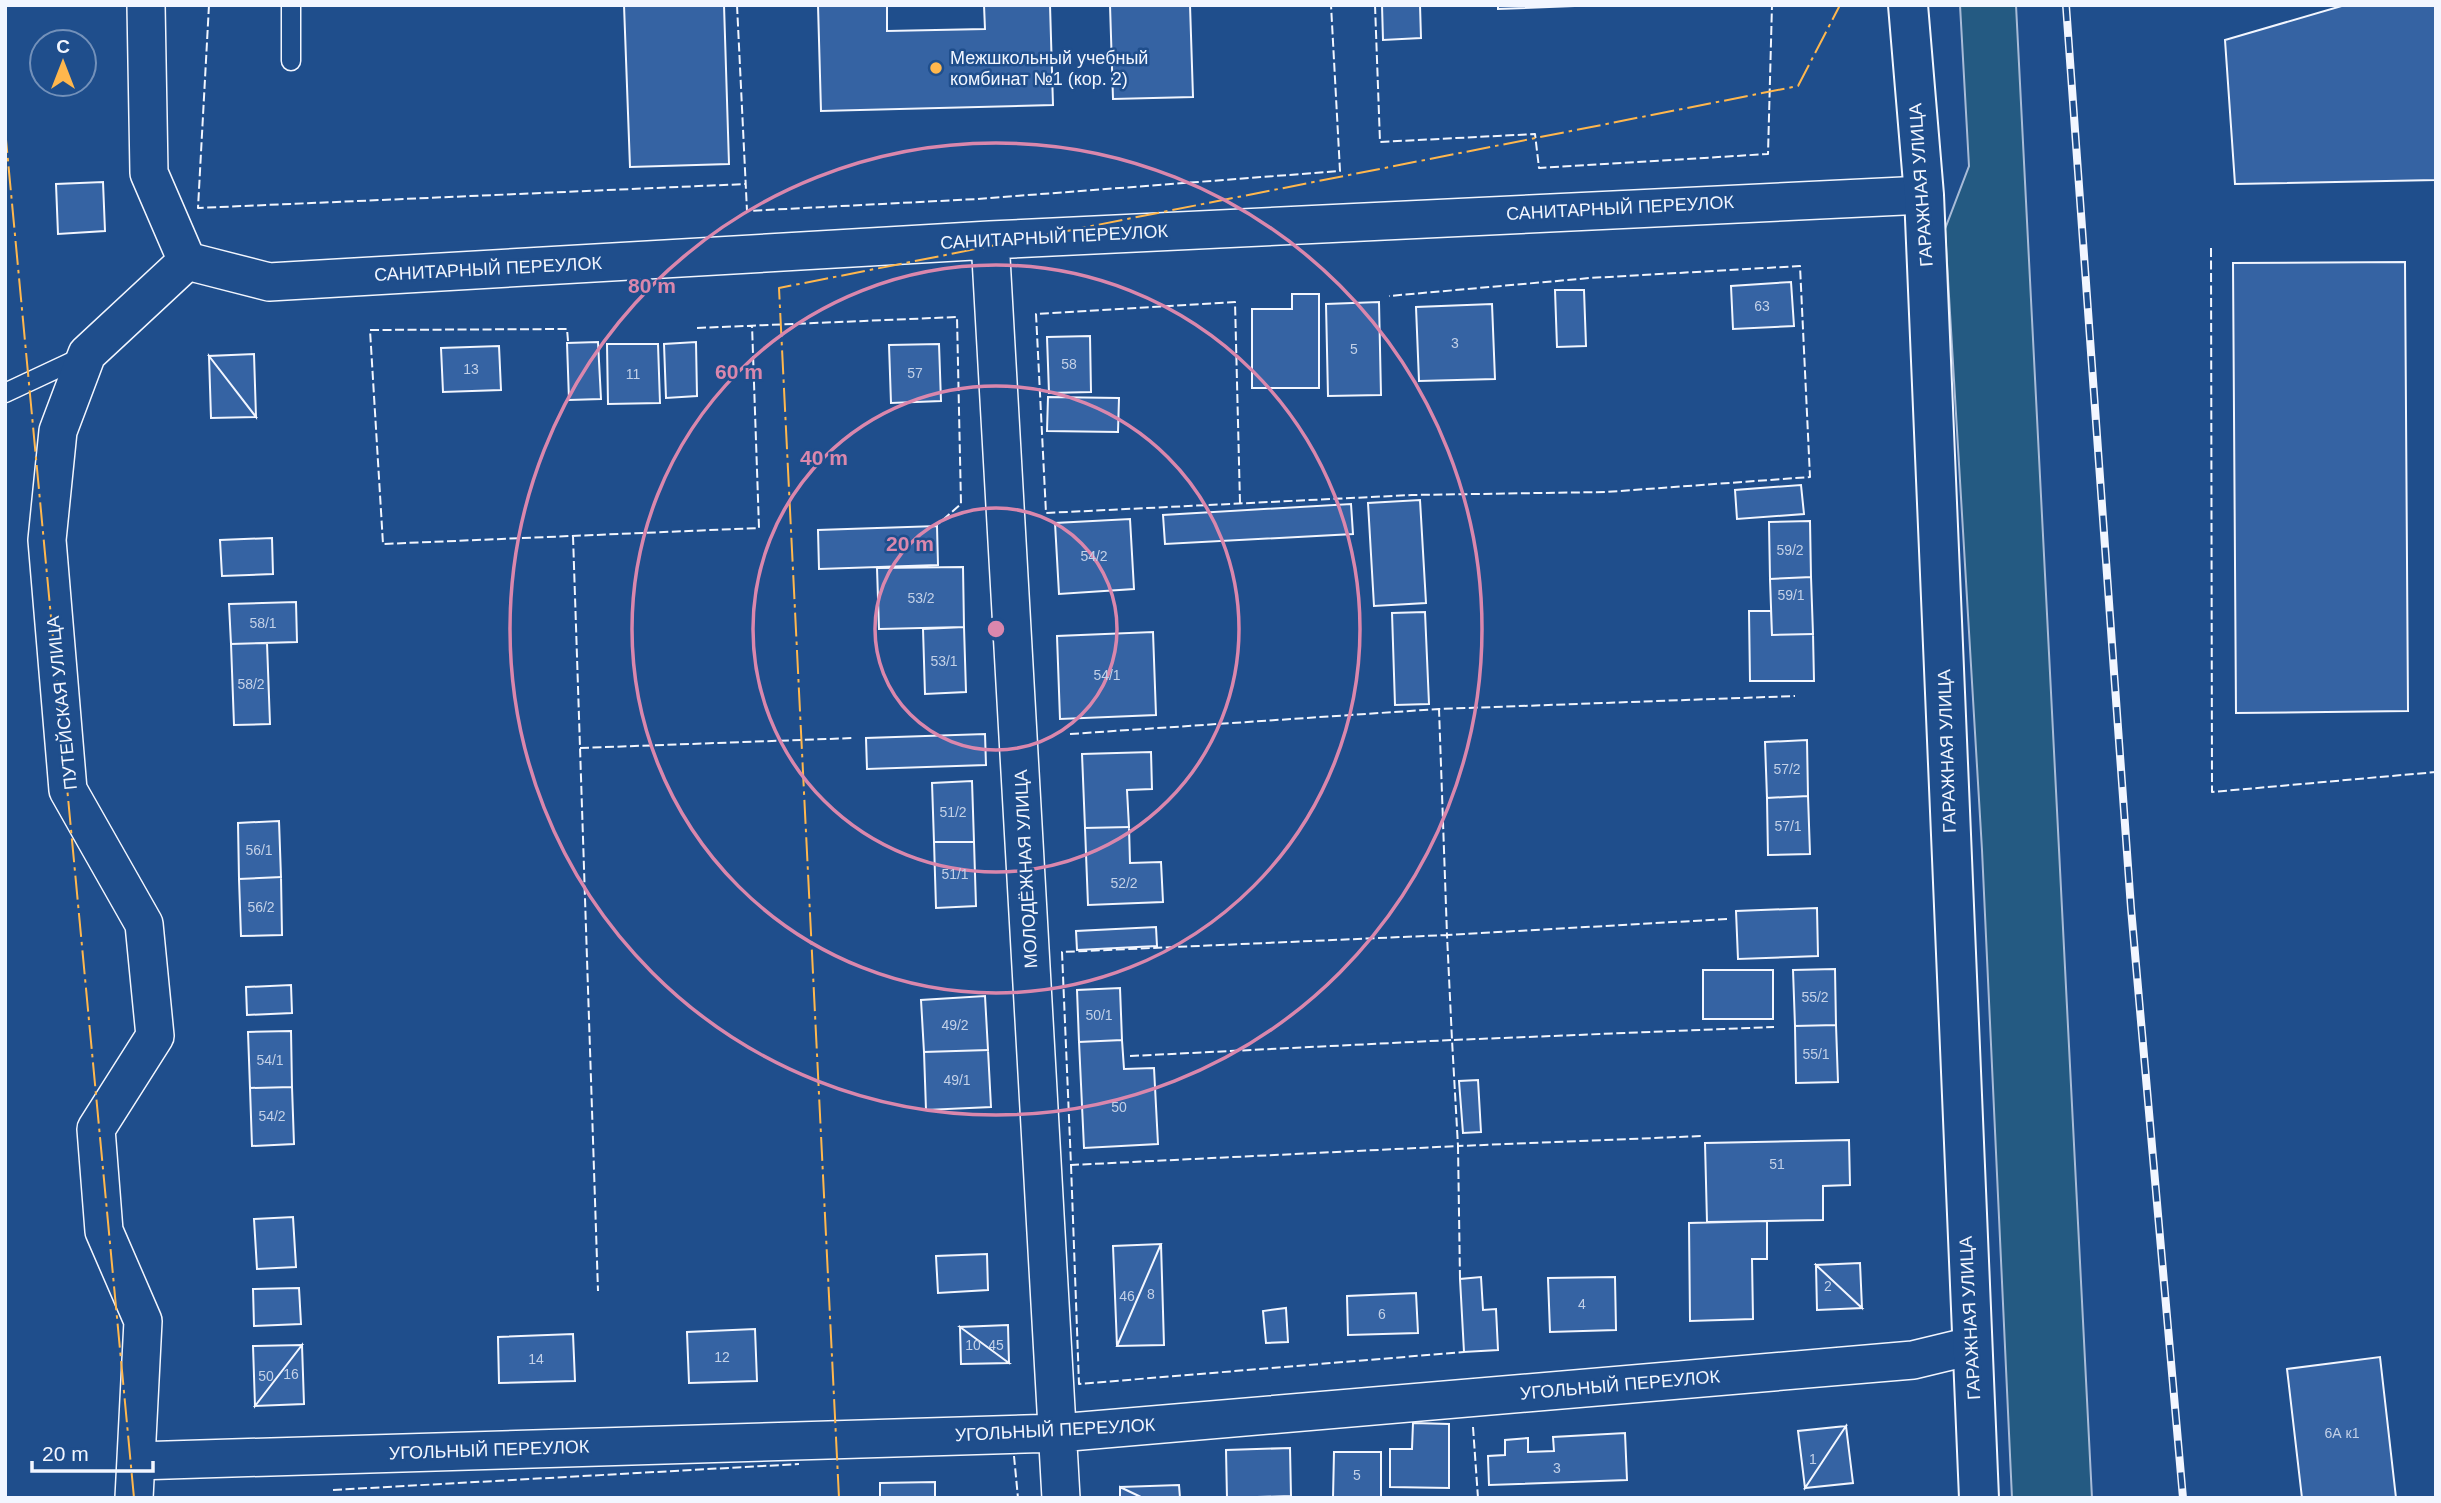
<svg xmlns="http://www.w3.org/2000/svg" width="2441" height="1503" font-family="Arial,sans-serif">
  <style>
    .green { fill: #245a82; stroke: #a8bbd7; stroke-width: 2 }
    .building { fill: #3563a3; stroke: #f2f6ff; stroke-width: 2 }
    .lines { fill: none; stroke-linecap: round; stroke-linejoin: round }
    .service-casing { stroke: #f2f6ff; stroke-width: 21 }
    .minor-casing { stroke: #f2f6ff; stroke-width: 40 }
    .tertiary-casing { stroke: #f2f6ff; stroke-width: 42 }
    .service { stroke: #1f4e8c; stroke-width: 18 }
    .minor { stroke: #1f4e8c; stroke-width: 37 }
    .tertiary { stroke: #1f4e8c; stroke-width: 38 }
    .rail-casing { stroke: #f2f6ff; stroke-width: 8 }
    .rail { stroke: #1f4e8c; stroke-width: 5; stroke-dasharray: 16; stroke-linecap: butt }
    .fence { stroke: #f2f6ff; stroke-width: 2; stroke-dasharray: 9 3.5; stroke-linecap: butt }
    .power { stroke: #ffb74d; stroke-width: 2; stroke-dasharray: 24 5 3.5 5; stroke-linecap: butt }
    .ring { fill: none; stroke: #da87ad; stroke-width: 3.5 }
    .poi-dot { fill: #ffb74d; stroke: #1f4e8c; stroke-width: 2.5 }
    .labels { text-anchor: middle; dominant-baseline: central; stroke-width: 5; stroke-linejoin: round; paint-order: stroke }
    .number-label { font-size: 14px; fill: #c3d1e8 }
    .poi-label { font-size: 18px; fill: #f2f6ff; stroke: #1f4e8c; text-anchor: start }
    .street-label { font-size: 18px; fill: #f2f6ff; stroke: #1f4e8c }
    .centre { fill: #da87ad; stroke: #1f4e8c; stroke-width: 3.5 }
    .ring-label { font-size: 21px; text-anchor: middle; font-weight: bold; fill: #da87ad; stroke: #1f4e8c; stroke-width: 5; stroke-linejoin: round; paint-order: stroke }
  </style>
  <rect width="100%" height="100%" fill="#1f4e8c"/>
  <!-- green -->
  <path class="green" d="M1960,5H2016L2092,1498H2012L1982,850L1945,229L1969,166Z"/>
  <!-- building -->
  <path class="building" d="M624,5H724L729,164L630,167Z
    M818,5H887V31L985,29L984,5H1050L1053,105L821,111Z
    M1110,5H1190L1193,97L1113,99Z
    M1382,5H1420L1421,38L1383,40Z
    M1498,5H1600L1498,9Z
    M2345,5H2436V180L2235,184L2225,40Z
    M103,182L105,231L58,234L56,184Z
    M2405,262L2408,711L2236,713L2233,263Z
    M1791,282L1794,326L1733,329L1731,286Z
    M1555,290H1584L1586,346L1557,347Z
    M1292,294H1319V388H1252V309H1292Z
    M1379,302L1381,395L1328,396L1326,304Z
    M1492,304L1495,379L1419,381L1416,307Z
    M1090,336L1091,392L1049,393L1047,337Z
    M598,342L601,399L569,400L567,343Z
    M696,342L697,396L666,398L664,344Z
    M607,344H658L660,403L608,404Z
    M939,344L941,401L891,403L889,345Z
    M499,346L501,390L443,392L441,348Z
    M254,354L256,417L209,356Z
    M209,356L256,417L211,418Z
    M1048,397L1119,398L1118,432L1047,431Z
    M1801,485L1804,514L1737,519L1735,490Z
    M1420,500L1426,603L1374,606L1368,503Z
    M1351,504L1353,534L1165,544L1163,515Z
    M1130,519L1134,589L1059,594L1055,523Z
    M1810,521L1811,577L1770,579L1769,522Z
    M937,526L938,565L819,569L818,530Z
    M272,538L273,574L222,576L220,540Z
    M963,567L964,627L879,629L877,568Z
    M1811,577L1813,634L1772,635L1770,579Z
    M296,602L297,642L231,644L229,604Z
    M1749,611H1771L1772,635L1813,634L1814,681H1750Z
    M1425,612L1429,704L1395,705L1392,613Z
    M964,627L966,692L925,694L923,629Z
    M1153,632L1156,715L1060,719L1057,636Z
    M267,643L270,724L234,725L231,644Z
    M985,734L986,765L867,769L866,738Z
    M1807,740L1808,796L1767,798L1765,742Z
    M1151,752L1152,789L1127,790L1129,827L1085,828L1082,754Z
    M972,781L974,842H934L932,783Z
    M1808,796L1810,854L1768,855L1767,798Z
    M279,821L281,877L239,879L238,823Z
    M1129,827L1130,863L1161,862L1163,902L1088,905L1085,828Z
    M934,842H974L976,906L936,908Z
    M281,877L282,935L241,936L239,879Z
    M1817,908L1818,956L1738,959L1736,911Z
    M1156,927L1157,946L1077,950L1076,931Z
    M1835,969L1836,1025L1795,1026L1793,970Z
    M1703,970H1773V1019H1703Z
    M291,985L292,1013L247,1015L246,987Z
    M1120,988L1122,1040L1079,1042L1077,990Z
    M985,996L988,1050L924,1052L921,1000Z
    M1836,1025L1838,1082L1796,1083L1795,1026Z
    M291,1031L292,1087L250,1088L248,1032Z
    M1122,1040L1124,1069L1154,1068L1158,1144L1084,1148L1079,1042Z
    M988,1050L991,1107L926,1110L924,1052Z
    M1478,1080L1481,1132L1463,1133L1459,1081Z
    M292,1087L294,1144L252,1146L250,1088Z
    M1849,1140L1850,1185L1823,1186V1220L1707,1222L1705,1143Z
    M293,1217L296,1267L257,1269L254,1219Z
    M1767,1221V1259H1752L1753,1319L1690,1321L1689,1223Z
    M1161,1244L1117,1346L1113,1246Z
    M1161,1244L1164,1345L1117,1346Z
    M987,1254L988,1290L938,1293L936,1256Z
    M1860,1263L1862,1308L1816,1265Z
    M1816,1265L1862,1308L1817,1310Z
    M1481,1277L1483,1310L1496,1309L1498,1350L1464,1352L1460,1279Z
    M1615,1277L1616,1330L1550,1332L1548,1278Z
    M299,1288L301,1324L254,1326L253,1289Z
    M1416,1293L1418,1333L1348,1335L1347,1296Z
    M1286,1308L1288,1342L1266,1343L1263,1311Z
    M1008,1325L1009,1363L960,1327Z
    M960,1327L1009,1363L961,1364Z
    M755,1329L757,1381L689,1383L687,1332Z
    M573,1334L575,1381L499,1383L498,1337Z
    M302,1345L304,1404L255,1406Z
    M302,1345L255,1406L253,1346Z
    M2380,1357L2396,1498H2302L2287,1369Z
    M1413,1423L1449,1424V1488L1390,1487V1449H1412Z
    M1846,1426L1805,1488L1798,1431Z
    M1846,1426L1853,1483L1805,1488Z
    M1625,1433L1627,1480L1489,1485L1488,1456L1505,1455V1440L1528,1438V1452L1554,1451L1553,1437Z
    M1290,1448L1291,1496L1227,1498L1226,1450Z
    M1334,1452H1381V1498H1333Z
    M935,1482V1498H880V1483Z
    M1179,1485L1180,1498H1143L1120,1487Z
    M1120,1487L1143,1498H1120Z"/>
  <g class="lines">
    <defs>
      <path id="service" d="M291,5V61
        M5,393L84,356"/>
      <path id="minor" d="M146,5L149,173L187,261
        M990,240L1061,1498
        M187,261L269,282L990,240L1924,195
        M136,1461L1058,1433L1913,1360L1971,1346
        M134,1498L143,1321L104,1231L96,1129L155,1036L144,924L68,790L47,540L58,431L87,354L187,261"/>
      <path id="tertiary" d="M1908,5L1924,195L1979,1498"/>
    </defs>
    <!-- service casing -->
    <use href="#service" class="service-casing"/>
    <!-- minor casing -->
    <use href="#minor" class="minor-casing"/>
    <!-- tertiary casing -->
    <use href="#tertiary" class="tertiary-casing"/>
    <!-- service -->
    <use href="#service" class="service"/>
    <!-- minor -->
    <use href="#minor" class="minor"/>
    <!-- tertiary -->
    <use href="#tertiary" class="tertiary"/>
    <defs>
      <path id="rail" d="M2066,5L2131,908L2183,1498"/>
    </defs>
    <!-- rail casing -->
    <use href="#rail" class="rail-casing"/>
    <!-- rail -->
    <use href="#rail" class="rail"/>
    <!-- fence -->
    <path class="fence" d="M209,5L198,208L746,184
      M737,5L747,211L977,199L1340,171L1331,5
      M1375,5L1380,142L1535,134L1539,168L1768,154L1772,5
      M2211,248L2212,792L2436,772
      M697,328L957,317L961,504L938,524
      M568,341L567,329L370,330L383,544L759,528L752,325
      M1240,503L1235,302L1036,314L1046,513L1412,495L1606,492L1810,477L1800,266L1590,278L1389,296
      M573,536L598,1291
      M1070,734L1439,709
      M580,748L854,738
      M1727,919L1447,935L1452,1040L1774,1027
      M1130,1056L1452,1040L1458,1146L1703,1136
      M1071,1165L1079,1384L1464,1352
      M1460,1279L1458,1146L1071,1165L1062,952L1447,935L1439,709L1795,696
      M1473,1427L1478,1498
      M1014,1456L1018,1498
      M333,1490L799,1464"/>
    <!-- power -->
    <path class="power" d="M5,129L134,1498
      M839,1498L779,288L1798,86L1840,5"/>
  </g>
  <!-- distance rings -->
  <g class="ring">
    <circle cx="996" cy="629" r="121"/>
    <circle cx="996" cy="629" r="243"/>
    <circle cx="996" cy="629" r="364"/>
    <circle cx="996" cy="629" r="486"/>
  </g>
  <!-- markers -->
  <circle class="poi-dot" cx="936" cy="68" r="7"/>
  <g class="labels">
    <!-- number labels -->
    <g class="number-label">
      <text x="1762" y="306">63</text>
      <text x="1455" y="343">3</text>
      <text x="1354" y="349">5</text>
      <text x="1069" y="364">58</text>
      <text x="471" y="369">13</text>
      <text x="915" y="373">57</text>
      <text x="633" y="374">11</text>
      <text x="1790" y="550">59/2</text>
      <text x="1094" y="556">54/2</text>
      <text x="1791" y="595">59/1</text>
      <text x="921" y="598">53/2</text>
      <text x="263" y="623">58/1</text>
      <text x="944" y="661">53/1</text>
      <text x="1107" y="675">54/1</text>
      <text x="251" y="684">58/2</text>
      <text x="1787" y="769">57/2</text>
      <text x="953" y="812">51/2</text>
      <text x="1788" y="826">57/1</text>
      <text x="259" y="850">56/1</text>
      <text x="955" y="874">51/1</text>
      <text x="1124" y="883">52/2</text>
      <text x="261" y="907">56/2</text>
      <text x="1815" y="997">55/2</text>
      <text x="1099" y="1015">50/1</text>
      <text x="955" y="1025">49/2</text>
      <text x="1816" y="1054">55/1</text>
      <text x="270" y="1060">54/1</text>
      <text x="957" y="1080">49/1</text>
      <text x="1119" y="1107">50</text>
      <text x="272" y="1116">54/2</text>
      <text x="1777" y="1164">51</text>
      <text x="1828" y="1286">2</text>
      <text x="1151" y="1294">8</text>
      <text x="1127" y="1296">46</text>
      <text x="1582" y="1304">4</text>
      <text x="1382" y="1314">6</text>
      <text x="973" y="1345">10</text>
      <text x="996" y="1345">45</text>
      <text x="722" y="1357">12</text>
      <text x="536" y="1359">14</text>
      <text x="291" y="1374">16</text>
      <text x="266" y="1376">50</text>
      <text x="2342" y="1433">6А к1</text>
      <text x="1813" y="1459">1</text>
      <text x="1557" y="1468">3</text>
      <text x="1357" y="1475">5</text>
    </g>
    <!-- poi labels -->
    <g class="poi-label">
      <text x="950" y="58">Межшкольный учебный<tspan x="950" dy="21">комбинат №1 (кор. 2)</tspan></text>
    </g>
    <!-- street labels -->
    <g class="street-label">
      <text transform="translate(1921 185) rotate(-94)">ГАРАЖНАЯ УЛИЦА</text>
      <text transform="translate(1620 208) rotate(-3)">САНИТАРНЫЙ ПЕРЕУЛОК</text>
      <text transform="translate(1054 237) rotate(-3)">САНИТАРНЫЙ ПЕРЕУЛОК</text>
      <text transform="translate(488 269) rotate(-3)">САНИТАРНЫЙ ПЕРЕУЛОК</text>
      <text transform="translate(62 703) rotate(-96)">ПУТЕЙСКАЯ УЛИЦА</text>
      <text transform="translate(1947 751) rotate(-92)">ГАРАЖНАЯ УЛИЦА</text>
      <text transform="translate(1026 869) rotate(-93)">МОЛОДЁЖНАЯ УЛИЦА</text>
      <text transform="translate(1970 1318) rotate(-93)">ГАРАЖНАЯ УЛИЦА</text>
      <text transform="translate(1620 1385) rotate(-5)">УГОЛЬНЫЙ ПЕРЕУЛОК</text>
      <text transform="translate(1055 1430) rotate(-3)">УГОЛЬНЫЙ ПЕРЕУЛОК</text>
      <text transform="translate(489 1450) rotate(-2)">УГОЛЬНЫЙ ПЕРЕУЛОК</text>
    </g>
  </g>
  <circle cx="996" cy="629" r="10" class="centre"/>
  <g class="ring-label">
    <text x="652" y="293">80 m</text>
    <text x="739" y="379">60 m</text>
    <text x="824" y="465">40 m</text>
    <text x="910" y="551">20 m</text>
  </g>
  <!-- border -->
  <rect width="2441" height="1503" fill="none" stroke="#f2f6ff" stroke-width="14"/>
  <!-- north arrow -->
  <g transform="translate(63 63)"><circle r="33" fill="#1f4e8c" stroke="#7391ba" stroke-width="2"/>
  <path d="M0-5L12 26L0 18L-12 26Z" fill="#ffb74d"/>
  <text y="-10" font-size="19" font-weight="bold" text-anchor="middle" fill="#f2f6ff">С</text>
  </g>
  <!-- scale -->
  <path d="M32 1461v10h121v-10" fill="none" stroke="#f2f6ff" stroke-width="3.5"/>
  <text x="42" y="1461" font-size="21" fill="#f2f6ff" stroke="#1f4e8c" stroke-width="5" paint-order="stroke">20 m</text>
</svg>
